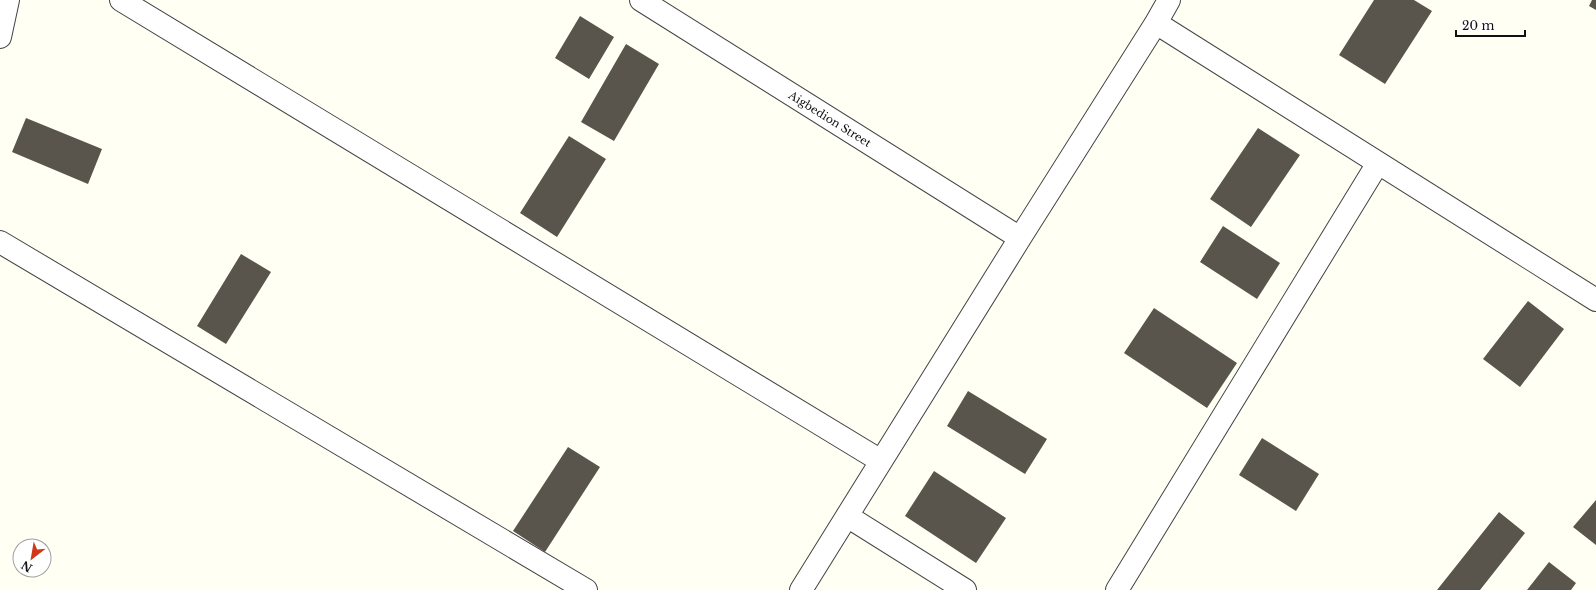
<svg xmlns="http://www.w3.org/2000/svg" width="1596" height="590" font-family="'Libre Baskerville',serif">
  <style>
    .building { fill: #5a554c }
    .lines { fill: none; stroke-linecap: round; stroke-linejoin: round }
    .minor-casing { stroke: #444; stroke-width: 24 }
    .minor { stroke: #fff; stroke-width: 22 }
    .labels { text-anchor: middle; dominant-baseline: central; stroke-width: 4; stroke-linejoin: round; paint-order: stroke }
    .street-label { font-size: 11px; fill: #111; stroke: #fff }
  </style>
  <rect width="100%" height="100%" fill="#fffff4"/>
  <!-- building -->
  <path class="building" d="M1374,0H1414L1432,11L1385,84L1339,55Z
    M1592,0H1596V10L1589,6Z
    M580,16L614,37L589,79L555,58Z
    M626,44L659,64L614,141L581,122Z
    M26,118L102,149L88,184L12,152Z
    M1258,128L1300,155L1251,227L1210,199Z
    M569,136L606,159L557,237L520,213Z
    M1223,226L1280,263L1257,299L1200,262Z
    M241,254L271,272L226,344L197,326Z
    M1528,301L1564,329L1520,387L1483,359Z
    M1154,308L1237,363L1207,408L1124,353Z
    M968,391L1047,439L1025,474L947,426Z
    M1262,438L1319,474L1296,511L1239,475Z
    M568,447L600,467L545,552L513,531Z
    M934,471L1006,518L976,563L905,516Z
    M1596,500V545L1573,527Z
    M1499,512L1525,533L1480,590H1437Z
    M1549,562L1576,583L1571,590H1527Z"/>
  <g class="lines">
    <defs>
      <path id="minor" d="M121,0L881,461
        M641,0L1020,238
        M1156,23L1596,300
        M0,37L8,0
        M0,242L586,590
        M847,516L965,590
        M801,590L1020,238L1156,23L1169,0
        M1117,590L1378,163"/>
    </defs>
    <!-- minor casing -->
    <use href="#minor" class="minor-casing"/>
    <!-- minor -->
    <use href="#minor" class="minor"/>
  </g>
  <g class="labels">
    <!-- street labels -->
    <g class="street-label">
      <text transform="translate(830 119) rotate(32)">Aigbedion Street</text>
    </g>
  </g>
  <!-- north arrow -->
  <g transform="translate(32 558) rotate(211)"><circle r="19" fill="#ffffff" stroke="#a0a0a0"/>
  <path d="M0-3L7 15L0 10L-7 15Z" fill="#cf381a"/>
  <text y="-6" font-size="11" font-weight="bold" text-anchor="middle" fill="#111111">N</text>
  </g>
  <!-- scale -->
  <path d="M1456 30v6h69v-6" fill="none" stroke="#111111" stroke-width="2"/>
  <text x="1462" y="30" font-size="12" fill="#111111" stroke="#ffffff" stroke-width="3" paint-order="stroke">20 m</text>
</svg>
